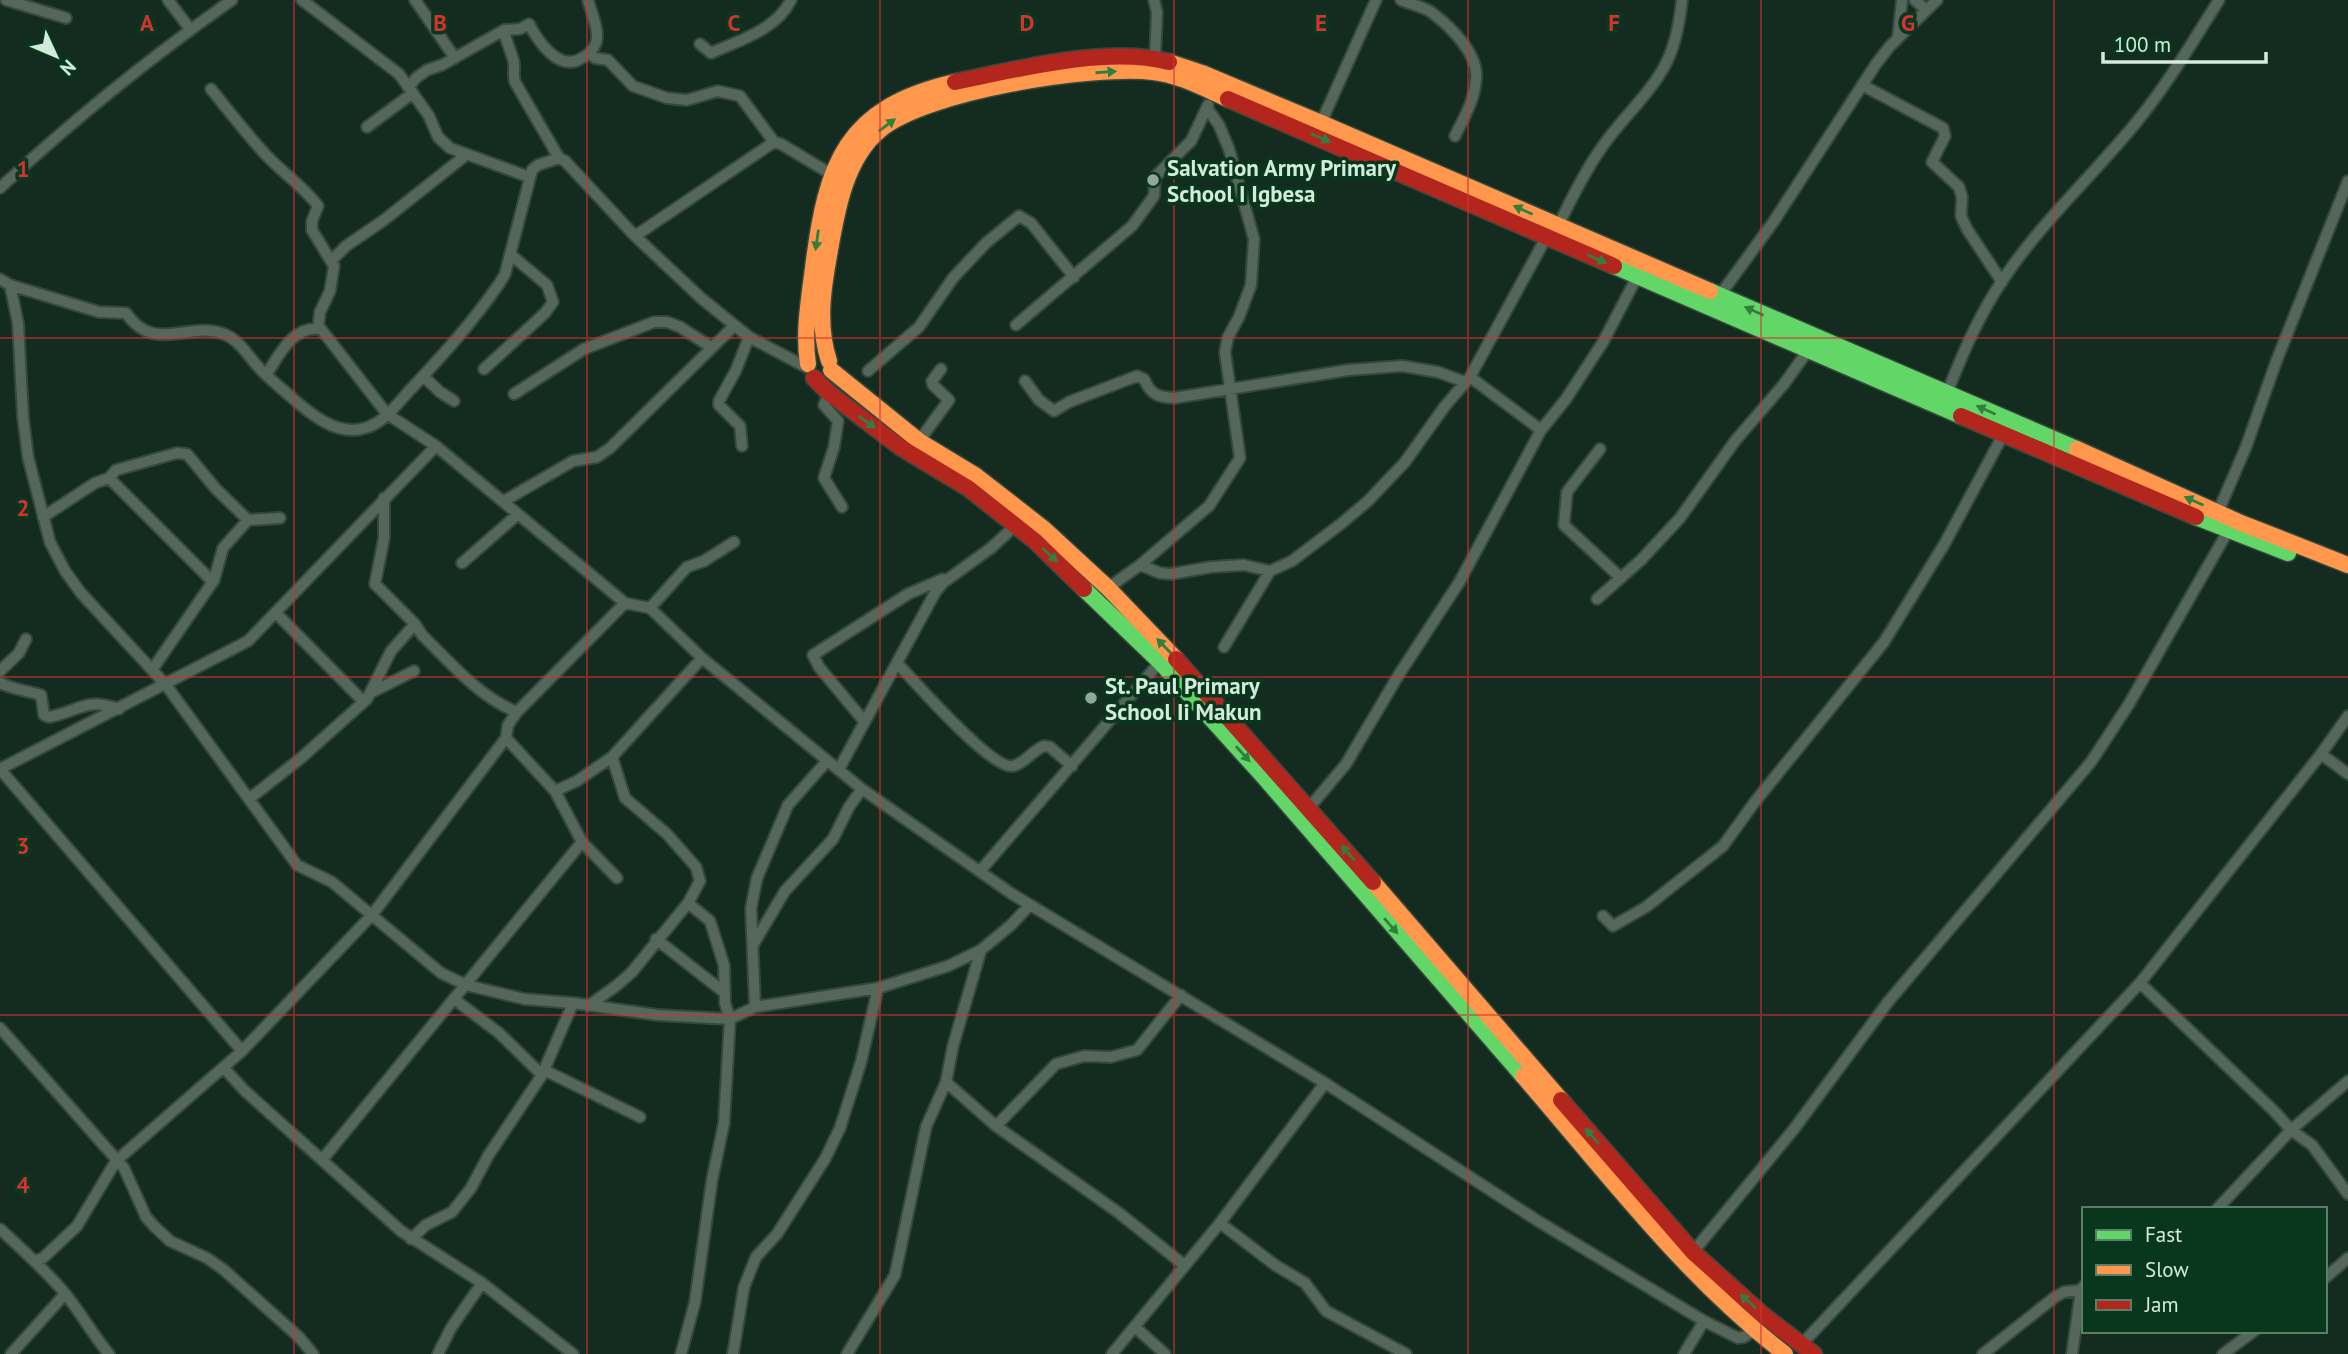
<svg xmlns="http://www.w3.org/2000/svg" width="2348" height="1354" font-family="'PT Sans',sans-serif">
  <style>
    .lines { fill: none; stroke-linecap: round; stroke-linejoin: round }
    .street-casing { stroke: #35483c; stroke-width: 14 }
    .fast-casing { stroke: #35483c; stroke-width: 19 }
    .slow-casing { stroke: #35483c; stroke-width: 19 }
    .jam-casing { stroke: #35483c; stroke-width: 19 }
    .street { stroke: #55665b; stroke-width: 10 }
    .fast { stroke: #63d668; stroke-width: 16 }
    .slow { stroke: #ff974d; stroke-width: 16 }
    .jam { stroke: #b3261e; stroke-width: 16 }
    .oneway { fill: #317f3f }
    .grid { fill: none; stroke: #d63231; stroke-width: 2; stroke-opacity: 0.55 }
    .poi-dot { fill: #90a899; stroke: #09371e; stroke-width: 2.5 }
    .labels { text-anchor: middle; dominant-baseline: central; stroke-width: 7; stroke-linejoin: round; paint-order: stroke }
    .poi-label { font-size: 23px; font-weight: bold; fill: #d3ebda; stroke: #09371e; text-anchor: start }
    .grid-label { font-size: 23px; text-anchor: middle; font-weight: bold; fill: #d63231; stroke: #09371e; stroke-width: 7; stroke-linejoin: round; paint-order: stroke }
  </style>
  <rect width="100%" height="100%" fill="#142c1f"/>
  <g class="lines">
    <defs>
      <path id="street" d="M6,0L66,18
        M168,0L190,29
        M302,0L399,74L429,116L438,137L450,148L529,177
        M415,0L455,58
        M1154,0L1157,12L1155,58
        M1401,0C1410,4 1424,7 1431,12C1450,26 1479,54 1476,79C1475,99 1464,118 1455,136
        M1915,0L1926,10
        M504,30C506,41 510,49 513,59C516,66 512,74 515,82L559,158
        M1898,37L1902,0
        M700,44L711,53C740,40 776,30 791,0
        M590,53L595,58L608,60L633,86L667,98L687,100L718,91L740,96L774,142L781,144L831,174
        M1862,85L1943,128L1945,136L1932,162L1959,187L1962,197L1961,216L1967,229L2002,282
        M409,87L416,78L427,70L442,65L504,30L520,29L529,24C538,41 559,73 582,58C588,55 594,49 596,43C600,31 591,12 588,0
        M211,89C229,111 247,135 267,156C283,173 305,188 318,206L312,221V230L334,266L330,291L320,312L318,328
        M1321,123L1376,0
        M367,127L413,93
        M0,188C73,120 151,57 232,0
        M1558,226C1571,200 1583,174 1600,150C1617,124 1641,103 1658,77C1674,54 1679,27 1682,0
        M635,236L774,142
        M332,260L346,246L384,220L466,155
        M0,279L10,285L99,312L126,313C155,355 189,320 224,334C240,340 250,359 262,371C271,380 281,388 290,396C309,413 337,437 365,428C384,423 397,404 410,390C442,356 472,323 499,284L505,274L532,170L538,165L559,158L565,161L635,236L701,298L749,337L808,368
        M10,285L18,323L23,417L28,457L50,542L65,571L81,593L166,685L297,865L332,882L441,973L466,985L524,999L573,1003L657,1015L730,1019L755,1007L878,988L948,966L981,950L1011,925L1030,905
        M1720,295L1774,221L1876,64L1890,46L1937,0
        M1016,325L1132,226L1154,196L1155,177L1191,141L1208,105
        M484,369L545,313L553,302L547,285L510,254
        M868,371L919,327L953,278L986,243L1019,216L1031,223L1074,277
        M266,375C279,356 292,325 321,329L387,414L436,446L625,603L650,608L702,658L862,789L1012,894L1325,1083L1538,1221L1704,1321L1738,1338L1744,1337L1754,1330
        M423,376L440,392L454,401
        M1470,377L1541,430
        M1025,381L1039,400L1054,411L1069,402L1137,376L1144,379C1151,395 1158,397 1174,398L1348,370L1402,366L1438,372L1465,382
        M829,393L824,405L838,421L834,447L824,478L842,507
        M1947,393C1961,358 1975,324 1995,292C2033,230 2089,180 2135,124C2167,85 2192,43 2219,0
        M514,394L584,349L654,322H667L680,327L711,347
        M919,441L949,400L933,385L932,381L941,369
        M742,446L740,426L719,405V401L736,370L749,337
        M1600,449L1567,492L1564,525L1621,578
        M109,478L116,470L177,453L187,454L216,489L248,520
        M384,498V538L375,584L415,624L422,635C451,663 479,697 517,712
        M504,501L573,461L597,457L610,448L734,326
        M2218,512L2246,447L2276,362L2348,181
        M43,517L95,483L109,478L213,582
        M462,563L517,515
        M1140,565L1160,573L1171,574L1211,567L1244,565L1270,571L1292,561L1342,523L1368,501L1405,462L1445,406L1470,377L1547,236
        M1108,588L1140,565L1209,506L1240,458L1225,352L1228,337L1239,317L1251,285L1254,239L1229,149L1219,125L1207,108
        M1597,599L1641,560L1680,518L1735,441L1784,384L1809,349
        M650,608L687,567L704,561L734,542
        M276,613L364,702
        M1224,647L1270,571
        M897,663C914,681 992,770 1013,766C1024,764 1033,750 1044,746L1050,747L1072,766
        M152,670L214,580L223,548L248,520L280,518
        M0,671L19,653L26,639
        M0,683C13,690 27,690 41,695L44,715L49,717C81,711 83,697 119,709
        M372,692L414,671
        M864,721L819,667L813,655L908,594L943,579L944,582
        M506,738L555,791L582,842L617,878
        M2321,754L2348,774
        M0,769L248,641L436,446
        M0,769L242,1051
        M839,769L936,591L944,582L991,548L1015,526
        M555,791L577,781L612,757L702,658
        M249,799L301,758L367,699L391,651L415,624
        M1309,808L1346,764L1398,676L1460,581L1541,430L1566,399L1603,342L1637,277
        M981,870L1160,662
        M1603,916L1613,926L1646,907L1723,846L1754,803L1884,642L1945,543L2003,435
        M656,939L725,993
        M753,945L785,891L833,839L849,807L862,789
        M2140,983L2275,1112L2291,1130L2348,1081
        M454,999L499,1033L542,1075
        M588,1006L616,986L632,972L688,903L700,881L696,867L667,834L625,798L612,757
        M755,1007L751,908L757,878L788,805L827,761
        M0,1028L124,1168L146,1217L154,1226L170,1241L207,1258L224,1270L299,1337L313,1354
        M224,1068L245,1091L401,1231L482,1283L573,1354
        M544,1070L640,1117
        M946,1082L996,1126L1119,1213L1184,1265
        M996,1126L1056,1064L1084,1056L1111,1057L1137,1050L1181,995
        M322,1160L582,842
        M2217,1209L2291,1130L2312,1145L2348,1194
        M1220,1223L1275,1265L1305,1283L1326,1311L1406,1354
        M0,1229C22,1249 44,1269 63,1291C80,1311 92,1334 109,1354
        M411,1239L426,1225L452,1212L471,1188L488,1156L542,1075L573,1003
        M1693,1252L1794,1129L1888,1002L2091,762L2129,704L2228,531
        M35,1261L43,1258L77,1226L116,1161L242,1051L372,915L506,738L508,725L517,712L625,603
        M2325,1278L2348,1258
        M1135,1327L1165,1354
        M1801,1345L2140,983L2321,754L2348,716
        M11,1354L65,1294
        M438,1354L451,1328L482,1283
        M681,1354L695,1302L712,1180L724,1123L730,1019L725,1003L724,965L710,921L688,903
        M733,1354L744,1287L756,1257L777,1234L825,1159L840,1128L861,1062L878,988
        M847,1354L895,1275L926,1127L946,1082L953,1046L981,950
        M1112,1354L1220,1223L1325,1083
        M1684,1354L1704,1321
        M1983,1354L2055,1297L2064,1292L2081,1290
        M2072,1354L2081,1290L2084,1286
        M2223,1354L2254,1331"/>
      <path id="fast" d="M1614,266L1961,416
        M1710,291L2077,449
        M2196,517L2288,553
        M1084,589L1160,662L1263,776L1523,1076"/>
      <path id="slow" d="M1169,62L1202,73L1321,123L1710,291
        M829,361C817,324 823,288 830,250C837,209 846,158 880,130C927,91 1093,65 1153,72C1180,75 1205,89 1228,99
        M808,364C803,332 809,300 813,268C826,163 845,107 955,82
        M831,370L919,441L975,475L1043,528L1108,588L1176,659
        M2077,449L2241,523L2348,565
        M1373,882L1561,1100
        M1523,1076C1606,1172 1684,1276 1785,1354"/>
      <path id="jam" d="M955,82C1019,69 1106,46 1169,62
        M1228,99L1614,266
        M814,378L829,393L900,447L968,488L1035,541L1084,589
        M1961,416L2196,517
        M1176,659L1373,882
        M1561,1100L1693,1252L1763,1315L1814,1354"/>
    </defs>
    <!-- street casing -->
    <use href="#street" class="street-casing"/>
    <!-- fast casing -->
    <use href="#fast" class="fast-casing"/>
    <!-- slow casing -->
    <use href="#slow" class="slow-casing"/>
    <!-- jam casing -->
    <use href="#jam" class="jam-casing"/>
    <!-- street -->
    <use href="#street" class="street"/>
    <!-- fast -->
    <use href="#fast" class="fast"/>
    <!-- slow -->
    <use href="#slow" class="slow"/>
    <!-- jam -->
    <use href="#jam" class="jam"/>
  </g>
  <!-- one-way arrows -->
  <defs><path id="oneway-solid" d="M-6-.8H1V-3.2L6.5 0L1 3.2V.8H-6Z" transform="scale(1.75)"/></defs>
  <g class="oneway">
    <use href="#oneway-solid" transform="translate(1106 72) rotate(-4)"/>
    <use href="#oneway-solid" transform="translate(887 125) rotate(-37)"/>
    <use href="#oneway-solid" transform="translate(1321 138) rotate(23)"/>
    <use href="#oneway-solid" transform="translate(1523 210) rotate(-156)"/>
    <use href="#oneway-solid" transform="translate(817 240) rotate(98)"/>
    <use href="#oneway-solid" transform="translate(1597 259) rotate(24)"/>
    <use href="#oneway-solid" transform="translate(1754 311) rotate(-156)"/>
    <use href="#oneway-solid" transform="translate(1986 410) rotate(-156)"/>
    <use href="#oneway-solid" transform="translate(867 422) rotate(36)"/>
    <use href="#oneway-solid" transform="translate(2194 501) rotate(-156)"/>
    <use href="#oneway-solid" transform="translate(1050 555) rotate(43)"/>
    <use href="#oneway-solid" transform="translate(1164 646) rotate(-134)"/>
    <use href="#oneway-solid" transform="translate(1243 754) rotate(48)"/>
    <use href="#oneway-solid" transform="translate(1348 853) rotate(-131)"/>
    <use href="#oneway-solid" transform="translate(1391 926) rotate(49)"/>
    <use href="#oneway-solid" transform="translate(1592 1136) rotate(-131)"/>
    <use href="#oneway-solid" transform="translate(1748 1301) rotate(-138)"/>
  </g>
  <!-- grid -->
  <path class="grid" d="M294,0V1354M587,0V1354M880,0V1354M1174,0V1354M1468,0V1354M1761,0V1354M2054,0V1354M0,338H2348M0,677H2348M0,1015H2348"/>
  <!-- markers -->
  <g class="poi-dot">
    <circle cx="1153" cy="180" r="7"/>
    <circle cx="1091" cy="698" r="7"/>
  </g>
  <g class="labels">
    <!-- poi labels -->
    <g class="poi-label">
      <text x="1167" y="167">Salvation Army Primary<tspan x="1167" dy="26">School I Igbesa</tspan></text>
      <text x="1105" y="685">St. Paul Primary<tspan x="1105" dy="26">School Ii Makun</tspan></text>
    </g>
  </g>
  <g class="grid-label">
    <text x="147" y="31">A</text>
    <text x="440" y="31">B</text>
    <text x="734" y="31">C</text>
    <text x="1027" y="31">D</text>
    <text x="1321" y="31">E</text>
    <text x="1614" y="31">F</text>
    <text x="1908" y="31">G</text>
    <text x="23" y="177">1</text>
    <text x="23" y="516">2</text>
    <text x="23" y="854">3</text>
    <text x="23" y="1193">4</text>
  </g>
  <!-- legend -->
  <rect x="2082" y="1207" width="245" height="126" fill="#09371e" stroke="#5a7f69" stroke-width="2"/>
  <rect x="2096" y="1230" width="35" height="10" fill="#63d668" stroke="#5a7f69" stroke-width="2"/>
  <text x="2145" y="1242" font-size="21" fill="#d3ebda">Fast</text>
  <rect x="2096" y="1265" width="35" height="10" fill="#ff974d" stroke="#5a7f69" stroke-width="2"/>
  <text x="2145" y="1277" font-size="21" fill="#d3ebda">Slow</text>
  <rect x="2096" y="1300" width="35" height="10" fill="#b3261e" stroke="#5a7f69" stroke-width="2"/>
  <text x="2145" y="1312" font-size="21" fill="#d3ebda">Jam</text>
  <!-- north arrow -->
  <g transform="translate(56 56) rotate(134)" stroke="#09371e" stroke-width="5" paint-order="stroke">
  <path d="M0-5L12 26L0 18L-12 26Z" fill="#d3ebda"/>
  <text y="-10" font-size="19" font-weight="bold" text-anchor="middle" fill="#d3ebda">N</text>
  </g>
  <!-- scale -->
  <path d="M2103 52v10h163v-10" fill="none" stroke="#d3ebda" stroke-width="3.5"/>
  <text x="2114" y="52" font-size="21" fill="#d3ebda" stroke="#09371e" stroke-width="5" paint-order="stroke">100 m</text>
</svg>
